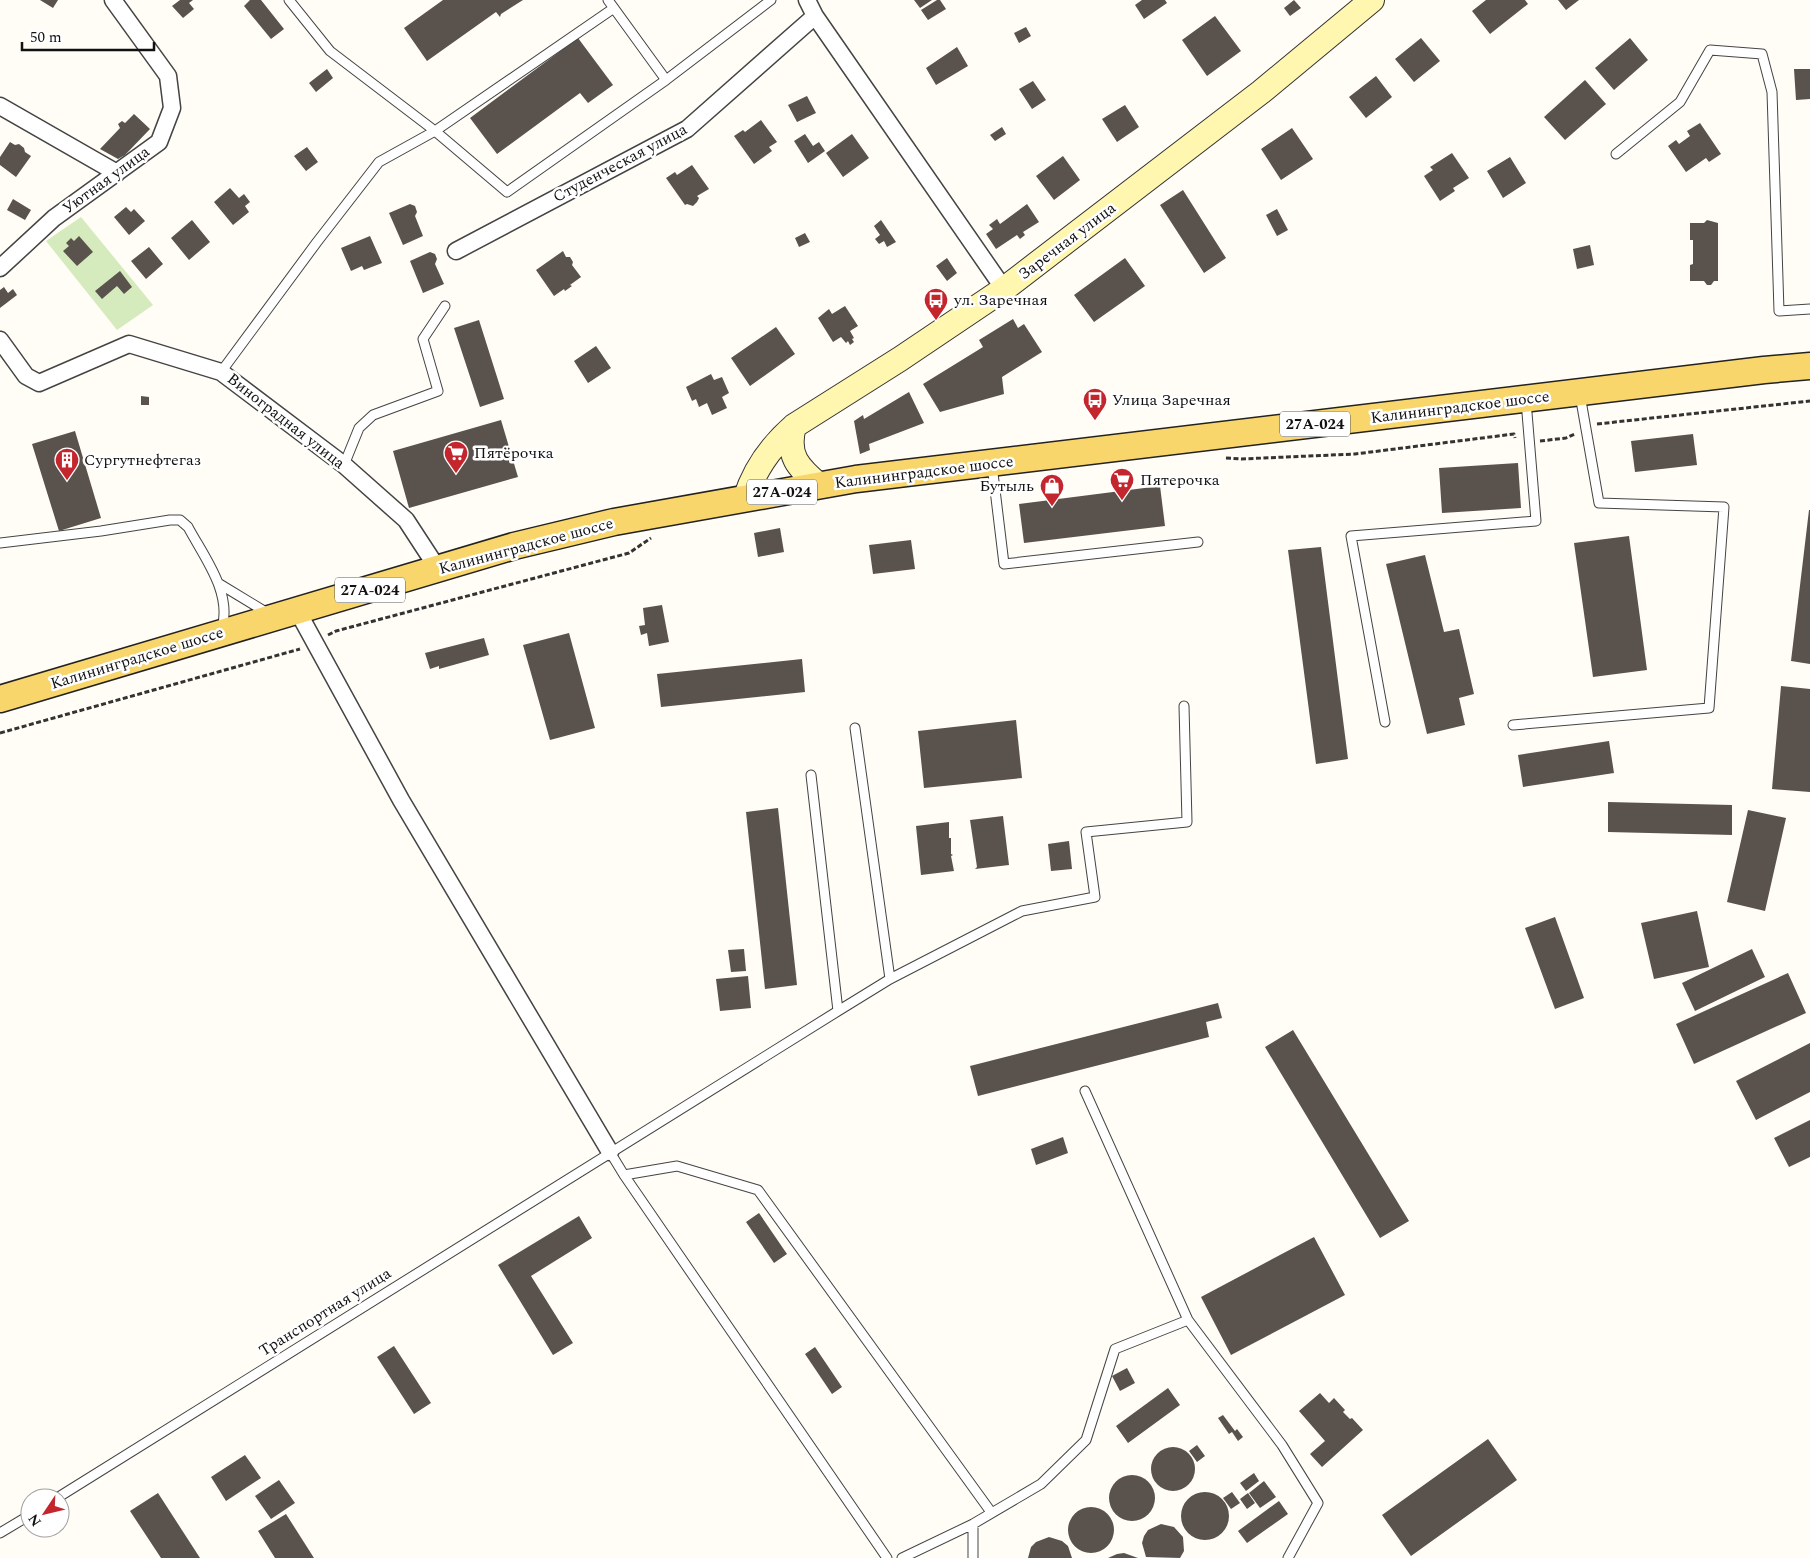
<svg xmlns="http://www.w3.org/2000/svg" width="1810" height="1558" font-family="Spectral,serif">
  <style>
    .green { fill: #d5ebbd }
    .building { fill: #5a524d }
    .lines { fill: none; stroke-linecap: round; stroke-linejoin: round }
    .service-casing { stroke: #444; stroke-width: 11 }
    .minor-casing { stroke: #444; stroke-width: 19 }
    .secondary-casing { stroke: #333; stroke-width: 26 }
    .primary-casing { stroke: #222; stroke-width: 29 }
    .path { stroke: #333; stroke-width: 3; stroke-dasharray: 5 2.5; stroke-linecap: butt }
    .service { stroke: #fff; stroke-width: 9 }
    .minor { stroke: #fff; stroke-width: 16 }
    .secondary { stroke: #fff6b0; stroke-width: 24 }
    .primary { stroke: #f9d66b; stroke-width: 26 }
    .labels { text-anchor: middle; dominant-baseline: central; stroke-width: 5; stroke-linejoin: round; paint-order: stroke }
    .shield { fill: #fff; stroke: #585858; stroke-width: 1 }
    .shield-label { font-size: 15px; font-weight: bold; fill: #111 }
    .street-label { font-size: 16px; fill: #111; stroke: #fff }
    .poi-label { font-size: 16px; fill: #111; stroke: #fff; text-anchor: start }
  </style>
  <rect width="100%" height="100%" fill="#fffdf5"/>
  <!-- green -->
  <path class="green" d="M81,217L153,305L117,330L46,241Z"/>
  <!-- building -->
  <path class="building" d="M40,0H58L53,8Z
    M180,0H193L189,3L194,9L183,18L172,6Z
    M250,0H261L284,29L271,39L244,6Z
    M443,0H523L501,14L500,17L496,12L427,61L404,28Z
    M914,0H932L920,8Z
    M937,0H940L946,9L928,20L921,10Z
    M1142,0H1165L1167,3L1144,19L1135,5Z
    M1294,0L1301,8L1290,16L1284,8Z
    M1486,0H1525L1528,4L1490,34L1472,11Z
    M1558,0H1579L1566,10Z
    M1215,16L1241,51L1207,76L1182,40Z
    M1026,27L1031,36L1019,43L1014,33Z
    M578,38L613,85L588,103L580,93L497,154L470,118Z
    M1421,38L1440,61L1414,82L1395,59Z
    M1630,38L1648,60L1614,90L1595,68Z
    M957,47L968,66L936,85L926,68Z
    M327,69L333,78L316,92L309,83Z
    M1794,69H1810V99L1796,100Z
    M1376,76L1392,97L1366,118L1349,97Z
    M1585,80L1606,104L1565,140L1544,117Z
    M1033,81L1046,100L1032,109L1019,89Z
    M807,96L816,113L797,122L788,105Z
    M1125,105L1139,127L1117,142L1102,119Z
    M134,114L150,129L125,155L118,159L100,149L120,128L118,124L122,121L125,123Z
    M761,120L777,142L769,147L772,151L754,164L734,136L743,130L745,132Z
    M1700,123L1721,154L1709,162L1706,158L1686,172L1668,146L1676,140L1679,144L1690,136L1687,131Z
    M1002,127L1006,134L995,141L990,135Z
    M1292,128L1313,159L1281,180L1261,149Z
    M805,134L813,146L819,142L825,151L808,163L794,141Z
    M852,134L869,158L843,177L826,153Z
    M10,142L15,145L19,144L24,148L25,152L31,156L16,177L0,165V157Z
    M307,147L318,162L306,171L294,156Z
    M1452,153L1469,178L1453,188L1455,191L1440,201L1424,176L1433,170L1430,167Z
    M1063,156L1080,180L1054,200L1036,176Z
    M1510,157L1526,183L1503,198L1487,171Z
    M692,165L709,189L697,196L699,198L697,202L693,206L687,204L685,205L666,178L675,172L677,175Z
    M230,188L239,198L244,194L250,202L245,206L249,212L233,225L214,202Z
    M1183,190L1226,258L1204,273L1160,205Z
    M13,199L31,210L25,220L7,210Z
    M410,204L415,206L417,212L415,216L423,236L403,245L389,213Z
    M1027,204L1039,222L1023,232L1025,235L1020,239L1017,235L996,249L986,234L993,229L989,225L997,219L1000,224Z
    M126,207L131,212L134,209L145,221L129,235L114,217Z
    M1277,209L1288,230L1277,236L1266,215Z
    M192,220L210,242L189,260L171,238Z
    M881,220L896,242L887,247L884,241L879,244L875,239L880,235L874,226Z
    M1707,220L1718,223V281H1714L1711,285H1707L1704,281H1690V265L1693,264V240H1690V223H1704Z
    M805,233L810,242L799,247L795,238Z
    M79,236L93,252L77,266L63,251L69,246L66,243L71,238L74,241Z
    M370,236L382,263L364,270L362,266L351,271L341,248Z
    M1590,245L1594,265L1577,269L1573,249Z
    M149,247L163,264L146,279L131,261Z
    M563,251L566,257H570L573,262L572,265L581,277L570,285L572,286L565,291L564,289L554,296L536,270Z
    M430,252L435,254L437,259L435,264L444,284L423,293L410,261Z
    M947,258L957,273L947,281L936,266Z
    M1125,258L1145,286L1094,322L1074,295Z
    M120,271L132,287L124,294L117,286L102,299L95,291Z
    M4,287L8,293L13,289L17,295L0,308V290Z
    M845,306L858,326L850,331L854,338L852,339L854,342L850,345L848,341L846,343L841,337L833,342L818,318L829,309L832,314Z
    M1013,319L1018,328L1024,324L1042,352L1002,377L1004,394L940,412L923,384L983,347L979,340Z
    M479,320L504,399L480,407L454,328Z
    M776,327L795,354L750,386L731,358Z
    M596,346L611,368L588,383L574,361Z
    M711,374L714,380L722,377L729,393L722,397L727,408L712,415L707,403L699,407L696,399L692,401L686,387Z
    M909,392L924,423L869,444L870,450L860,454L854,421L863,415L864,419Z
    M141,396L149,397V405H141Z
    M501,420L518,477L409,508L393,451Z
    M75,431L101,518L59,531L32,444Z
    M1693,434L1697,465L1635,472L1631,441Z
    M1518,463L1521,508L1442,513L1439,468Z
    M1160,486L1165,526L1024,543L1019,504Z
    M1809,510H1810V664L1791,661Z
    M780,528L784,552L758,557L754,533Z
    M1629,536L1647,670L1593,677L1574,543Z
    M911,540L915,569L873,574L869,545Z
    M1321,547L1348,759L1316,764L1288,550Z
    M1425,555L1444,632L1459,629L1474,694L1459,698L1465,725L1427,734L1386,564Z
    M662,605L669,642L649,646L647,633L641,635L639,626L645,625L643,608Z
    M569,633L595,728L550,740L523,645Z
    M484,638L489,655L439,669V666L430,669L425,653Z
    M802,659L805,692L661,707L657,674Z
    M1781,686L1810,689V792L1772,789Z
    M1016,720L1022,778L924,788L918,731Z
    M1609,741L1614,773L1523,787L1518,755Z
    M1608,802L1732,805V835L1608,832Z
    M778,808L797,985L765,989L746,812Z
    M1748,810L1786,818L1765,911L1727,902Z
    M1003,816L1009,865L975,869L977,867L970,820Z
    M949,822V838H951V854L953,855L951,856L954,871L921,875L916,826Z
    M1069,841L1072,869L1051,871L1048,844Z
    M1697,911L1709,967L1654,979L1641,923Z
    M1555,917L1584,998L1555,1009L1525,928Z
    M744,949L746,971L731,972L728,950Z
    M1752,949L1765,977L1695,1011L1682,983Z
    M1788,973L1806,1013L1694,1064L1676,1024Z
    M748,976L751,1008L720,1011L716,979Z
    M1218,1003L1222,1018L1206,1022L1209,1037L978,1096L970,1066Z
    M1293,1030L1409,1221L1380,1238L1265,1047Z
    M1810,1043V1092L1756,1120L1736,1081Z
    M1810,1120V1157L1789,1167L1774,1138Z
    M1063,1137L1068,1153L1036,1165L1031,1149Z
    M759,1213L787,1254L774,1263L746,1222Z
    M579,1216L592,1238L531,1276L573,1343L553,1355L498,1265Z
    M1314,1237L1345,1295L1231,1355L1201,1297Z
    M394,1346L431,1403L414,1414L377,1357Z
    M815,1347L842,1387L832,1394L805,1354Z
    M1127,1368L1135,1383L1120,1391L1112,1376Z
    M1168,1388L1180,1405L1128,1443L1116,1426Z
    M1320,1393L1329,1403L1334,1398L1345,1410L1343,1412L1350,1419L1352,1418L1363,1430L1322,1467L1310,1454L1325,1441L1299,1411Z
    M1223,1415L1235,1431L1237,1429L1243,1437L1238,1441L1232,1432L1229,1434L1218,1418Z
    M1488,1439L1517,1480L1411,1556L1382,1515Z
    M1197,1445L1205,1456L1197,1462L1189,1451Z
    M1151 1469a22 22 0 1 1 44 0a22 22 0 1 1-44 0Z
    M245,1455L261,1478L226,1501L211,1477Z
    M1254,1473L1259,1481L1246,1491L1240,1483Z
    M1109 1498a23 23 0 1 1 46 0a23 23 0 1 1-46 0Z
    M279,1480L295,1503L271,1519L255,1496Z
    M1264,1481L1276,1497L1260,1508L1249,1493Z
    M1232,1492L1240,1503L1231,1509L1223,1498Z
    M1181 1516a24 24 0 1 1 48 0a24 24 0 1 1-48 0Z
    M158,1493L200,1558H161L130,1511Z
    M1248,1493L1255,1503L1247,1509L1240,1499Z
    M1279,1501L1288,1514L1247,1543L1238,1531Z
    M1068 1530a23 23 0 1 1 46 0a23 23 0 1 1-46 0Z
    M286,1514L314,1558H275L258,1531Z
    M1161,1524L1174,1527L1183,1537L1184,1551L1180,1558L1146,1557L1142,1543L1144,1536L1148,1530Z
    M1049,1537L1062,1541L1068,1546L1072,1558H1028L1031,1547L1036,1542Z
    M1124,1553L1138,1558H1108L1117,1554Z"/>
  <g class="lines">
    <defs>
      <path id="service" d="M289,0L330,51L435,131L507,192L666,80L771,0
        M608,0L666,80
        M1616,154L1680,102L1710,50L1762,54L1772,92L1779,311L1810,309
        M221,372L317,242L379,162L435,131L614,8
        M344,465L359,428L373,415L438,391L423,339L445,306
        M992,465L1004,564L1198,542
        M0,543L101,531L170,520H180L188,527C204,557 232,592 222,628
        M218,583L269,614
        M1385,722L1351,536L1536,521L1526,401
        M1513,725L1709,708L1724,507L1599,503L1580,395
        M855,728L890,979
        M838,1011L890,979L1022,911L1095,897L1086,832L1187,822L1184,706
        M610,1152L624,1175L887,1558
        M624,1175L677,1166L758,1190L991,1512
        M1188,1320L1282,1445L1318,1503L1288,1558
        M57,1498L838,1011L811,775
        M973,1524V1558
        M0,1533L30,1515
        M902,1558L973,1524L1041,1484L1086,1440L1115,1349L1188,1320L1085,1091"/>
      <path id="minor" d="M807,0L815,16L1004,289
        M0,106L117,173
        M456,251L687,129L815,16
        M0,268L54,218L159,142L172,108L168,76L113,0
        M0,340L26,376L39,383L129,344L221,372L344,465L406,520L438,569
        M298,612L401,800L610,1152"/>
      <path id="secondary" d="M794,426C786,455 798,468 820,486
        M745,499C754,470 771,446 794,426L900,359L1004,289L1261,92L1372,0"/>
      <path id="primary" d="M0,699L514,546L614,522L856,479L1764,370L1810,366"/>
    </defs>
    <!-- service casing -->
    <use href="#service" class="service-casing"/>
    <!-- minor casing -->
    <use href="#minor" class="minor-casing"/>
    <!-- secondary casing -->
    <use href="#secondary" class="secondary-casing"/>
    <!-- primary casing -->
    <use href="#primary" class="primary-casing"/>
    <!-- path -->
    <path class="path" d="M1597,424L1810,401
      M1540,441L1566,438L1575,434
      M1226,458L1241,459L1355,454L1514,434L1515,438
      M328,635L336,631L629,553L651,538
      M0,733L300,649"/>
    <!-- service -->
    <use href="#service" class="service"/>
    <!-- minor -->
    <use href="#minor" class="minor"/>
    <!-- secondary -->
    <use href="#secondary" class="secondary"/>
    <!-- primary -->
    <use href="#primary" class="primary"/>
  </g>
  <!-- icons -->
  <defs>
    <symbol id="bus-pin" viewBox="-11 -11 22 30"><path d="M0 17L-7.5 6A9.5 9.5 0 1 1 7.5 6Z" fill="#c4262e" stroke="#fff"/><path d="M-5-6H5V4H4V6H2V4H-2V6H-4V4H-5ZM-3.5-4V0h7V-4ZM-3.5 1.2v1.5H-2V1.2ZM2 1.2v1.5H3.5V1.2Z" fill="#fff"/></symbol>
    <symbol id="supermarket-pin" viewBox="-11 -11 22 30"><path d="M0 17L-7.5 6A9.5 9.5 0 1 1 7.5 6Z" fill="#c4262e" stroke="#fff"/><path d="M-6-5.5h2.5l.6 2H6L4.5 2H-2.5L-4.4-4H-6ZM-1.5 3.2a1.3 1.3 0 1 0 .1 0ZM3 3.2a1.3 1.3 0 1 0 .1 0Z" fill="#fff"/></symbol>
    <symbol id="building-pin" viewBox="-11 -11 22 30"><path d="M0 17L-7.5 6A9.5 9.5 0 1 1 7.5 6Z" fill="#c4262e" stroke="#fff"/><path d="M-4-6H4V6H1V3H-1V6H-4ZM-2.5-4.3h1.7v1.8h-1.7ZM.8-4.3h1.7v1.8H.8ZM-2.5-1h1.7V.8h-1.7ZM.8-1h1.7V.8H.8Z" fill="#fff"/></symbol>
    <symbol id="shop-pin" viewBox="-11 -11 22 30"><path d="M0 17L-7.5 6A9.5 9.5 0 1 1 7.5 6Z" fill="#c4262e" stroke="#fff"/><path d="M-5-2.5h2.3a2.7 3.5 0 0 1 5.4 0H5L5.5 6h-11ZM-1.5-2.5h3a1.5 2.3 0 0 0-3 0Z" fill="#fff"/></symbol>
  </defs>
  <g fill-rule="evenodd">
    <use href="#bus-pin" x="922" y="286" width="28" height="38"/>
    <use href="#bus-pin" x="1081" y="386" width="28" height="38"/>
    <use href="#supermarket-pin" x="442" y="439" width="28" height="38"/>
    <use href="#building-pin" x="53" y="446" width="28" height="38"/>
    <use href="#supermarket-pin" x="1108" y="466" width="28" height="38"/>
    <use href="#shop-pin" x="1038" y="472" width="28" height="38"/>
  </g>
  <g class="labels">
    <!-- shield labels -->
    <g class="shield">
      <rect x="1280" y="411.5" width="70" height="25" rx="4"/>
      <rect x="747" y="479.5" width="70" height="25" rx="4"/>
      <rect x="335" y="577.5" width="70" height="25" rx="4"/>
    </g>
    <g class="shield-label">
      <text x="1315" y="424">27А-024</text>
      <text x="782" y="492">27А-024</text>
      <text x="370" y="590">27А-024</text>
    </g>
    <!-- street labels -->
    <g class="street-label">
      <text transform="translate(620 163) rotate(-28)">Студенческая улица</text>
      <text transform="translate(106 180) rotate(-36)">Уютная улица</text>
      <text transform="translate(1067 241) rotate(-37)">Заречная улица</text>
      <text transform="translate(1460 407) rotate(-7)">Калининградское шоссе</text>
      <text transform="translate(286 421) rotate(38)">Виноградная улица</text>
      <text transform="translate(924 472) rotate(-7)">Калининградское шоссе</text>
      <text transform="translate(526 546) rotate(-15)">Калининградское шоссе</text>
      <text transform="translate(137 658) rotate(-17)">Калининградское шоссе</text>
      <text transform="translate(325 1312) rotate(-32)">Транспортная улица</text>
    </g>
    <!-- poi labels -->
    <g class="poi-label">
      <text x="954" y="300">ул. Заречная</text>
      <text x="1112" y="400">Улица Заречная</text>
      <text x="474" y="453">Пятёрочка</text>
      <text x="84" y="460">Сургутнефтегаз</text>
      <text x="1140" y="480">Пятерочка</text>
      <text x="1034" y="486" text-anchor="end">Бутыль</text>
    </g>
  </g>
  <!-- north arrow -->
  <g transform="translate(45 1513) rotate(235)"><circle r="24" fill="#ffffff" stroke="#a0a0a0"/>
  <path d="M0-4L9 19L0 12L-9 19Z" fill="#c4262e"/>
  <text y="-8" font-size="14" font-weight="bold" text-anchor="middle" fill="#111111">N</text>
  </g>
  <!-- scale -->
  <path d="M22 42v8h132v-8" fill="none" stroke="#111111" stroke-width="2.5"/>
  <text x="30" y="42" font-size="15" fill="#111111" stroke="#ffffff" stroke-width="4" paint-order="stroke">50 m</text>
</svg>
